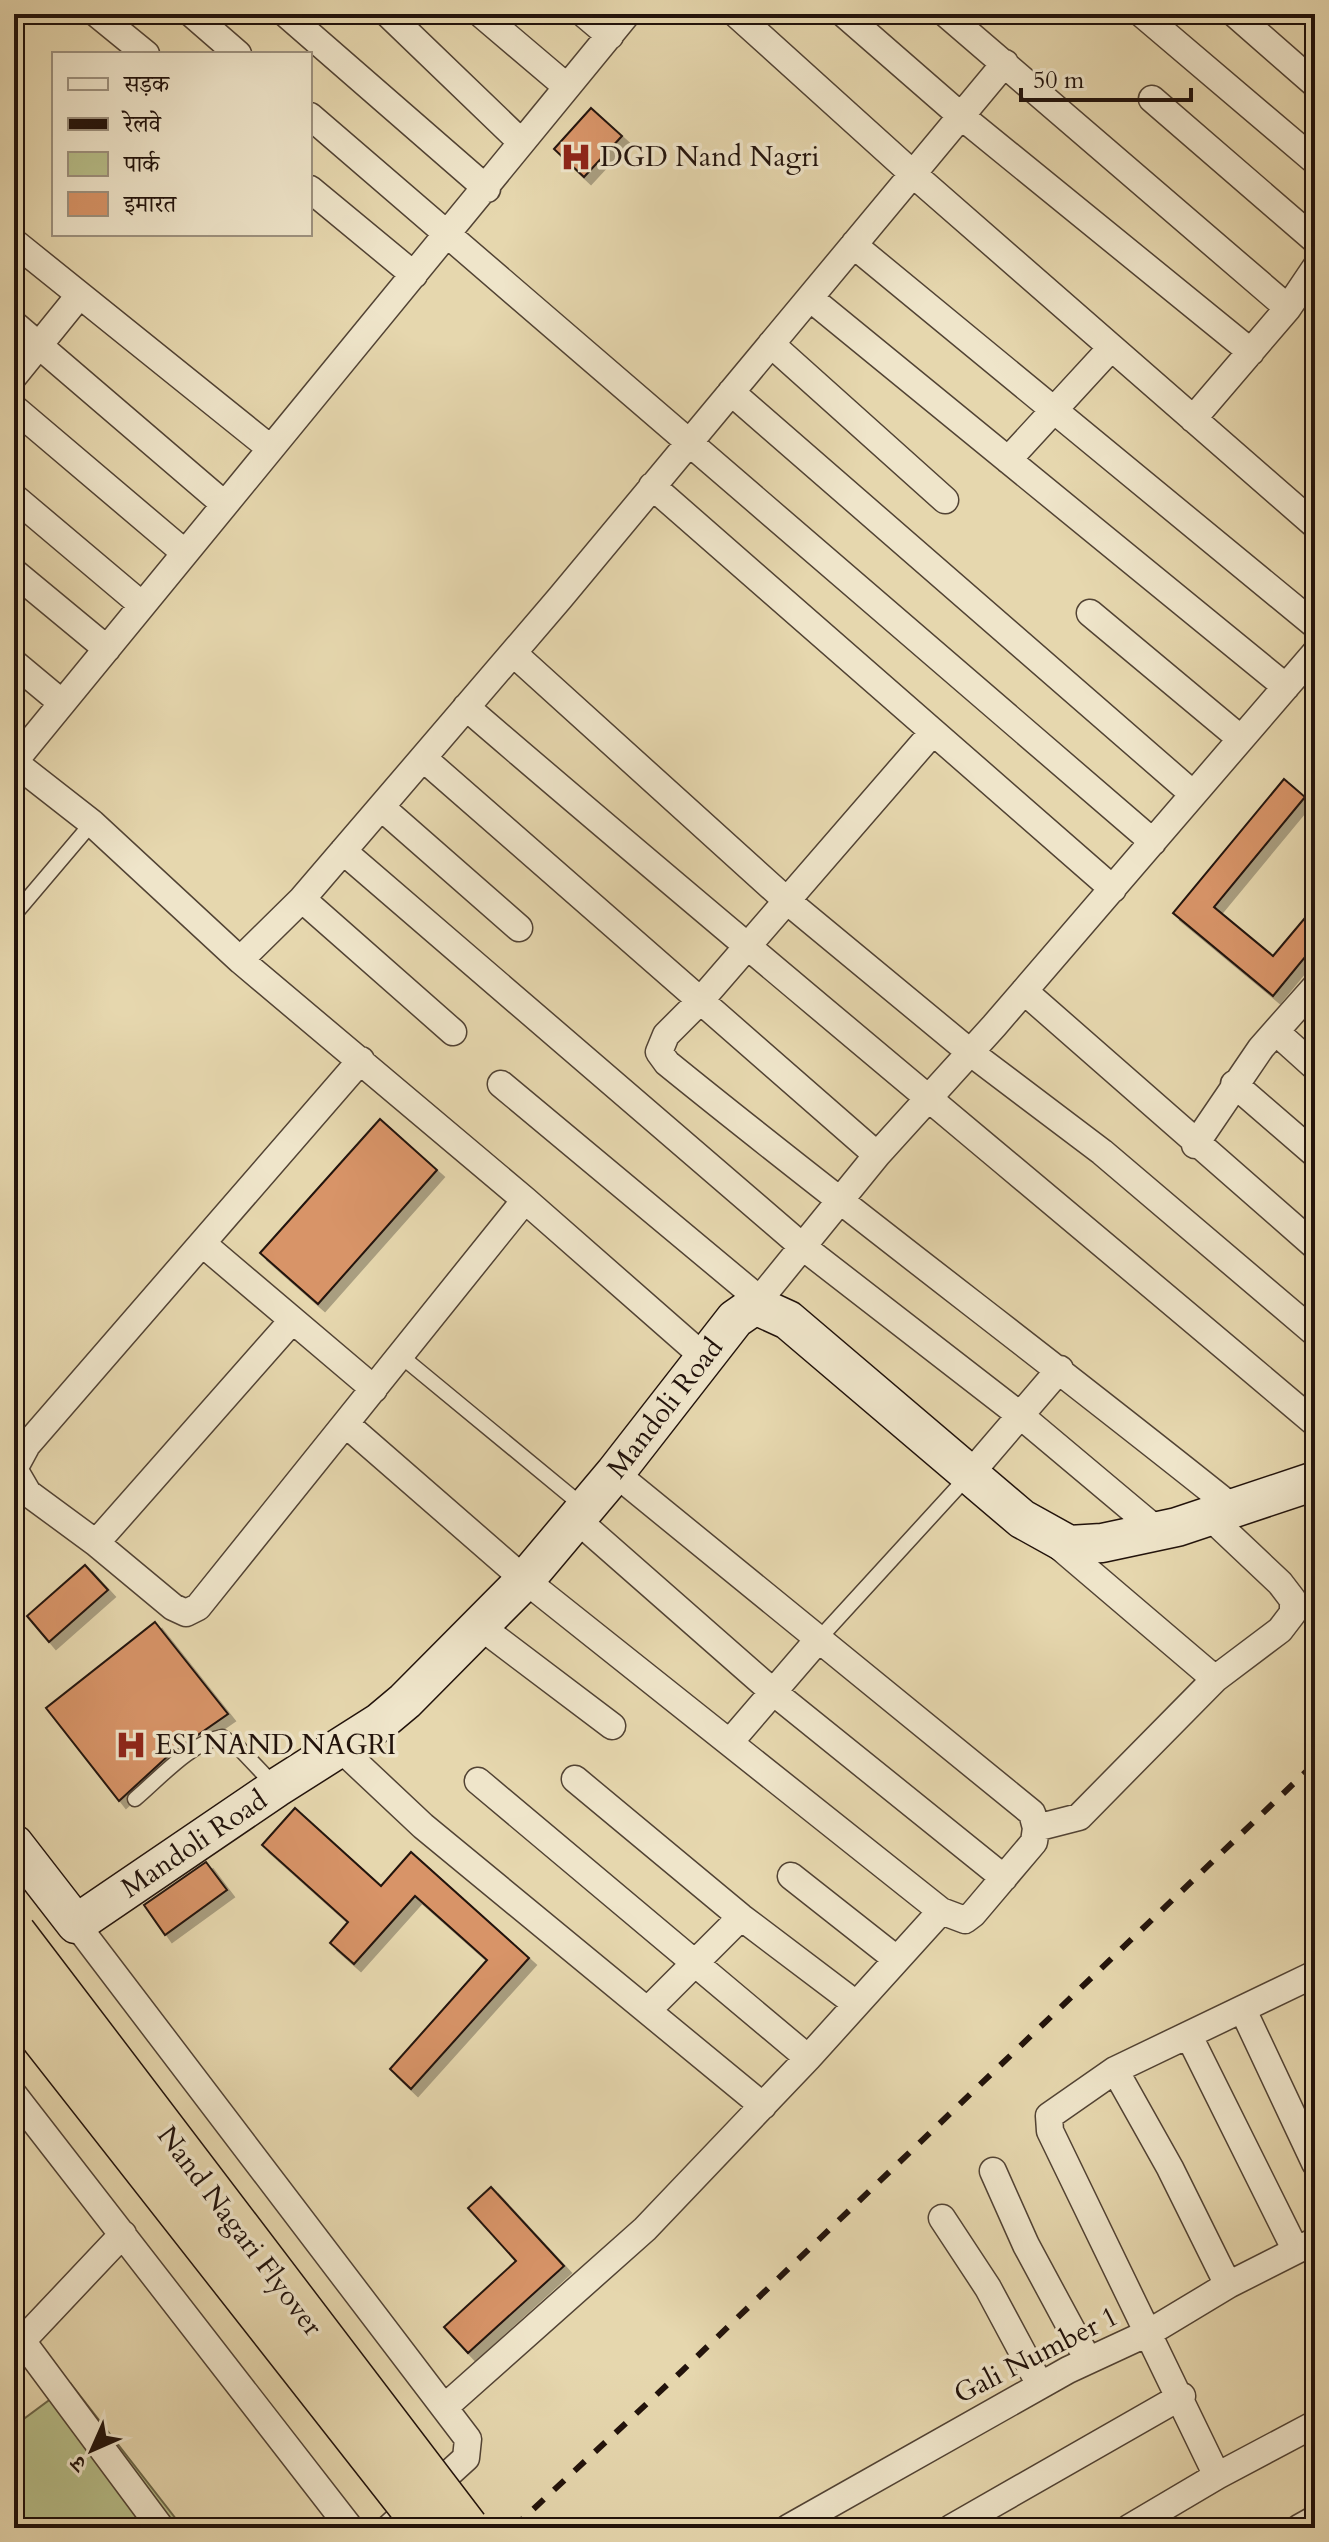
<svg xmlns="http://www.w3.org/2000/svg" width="1329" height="2542" font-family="Cardo,'Noto Serif Devanagari',serif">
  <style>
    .green { fill: #b7be89; stroke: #6c684a; stroke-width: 2 }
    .building { fill: #d89467; stroke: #21120b; stroke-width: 2; filter: url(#shadow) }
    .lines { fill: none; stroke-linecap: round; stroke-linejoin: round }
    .lane-casing { stroke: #524334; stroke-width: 17 }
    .street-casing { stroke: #524334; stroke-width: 29 }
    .secondary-casing { stroke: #21120b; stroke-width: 41 }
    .lane { stroke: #efe5ca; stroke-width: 14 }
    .street { stroke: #efe5ca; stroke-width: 26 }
    .secondary { stroke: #efe5ca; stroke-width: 38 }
    .rail { stroke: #21120b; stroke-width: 6; stroke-dasharray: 14 14; stroke-linecap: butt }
    .highway-bridge-casing { stroke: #21120b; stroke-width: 47; stroke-linecap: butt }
    .highway-bridge { stroke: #e6d7ae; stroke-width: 44 }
    .labels { text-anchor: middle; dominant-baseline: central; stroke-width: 7; stroke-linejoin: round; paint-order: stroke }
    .poi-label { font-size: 28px; fill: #21120b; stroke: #efe5ca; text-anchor: start }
    .street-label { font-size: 28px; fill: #21120b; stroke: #efe5ca }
  </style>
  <defs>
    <filter id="shadow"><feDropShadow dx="7" dy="7" stdDeviation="0" flood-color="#0004"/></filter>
  </defs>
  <rect width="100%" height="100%" fill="#e6d7ae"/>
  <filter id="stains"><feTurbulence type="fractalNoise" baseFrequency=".0025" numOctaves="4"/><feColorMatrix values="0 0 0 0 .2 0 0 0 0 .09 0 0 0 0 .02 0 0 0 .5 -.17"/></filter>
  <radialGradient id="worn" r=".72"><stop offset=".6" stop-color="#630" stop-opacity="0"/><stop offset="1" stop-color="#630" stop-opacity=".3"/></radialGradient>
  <!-- green -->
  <path class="green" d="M71,2384L183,2528H14V2431L21,2421Z"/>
  <!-- building -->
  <path class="building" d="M591,108L622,136L584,177L554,149Z
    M1284,779L1305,797L1214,907L1273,956L1315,906V945L1273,996L1173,913Z
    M380,1119L437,1170L318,1304L260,1253Z
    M85,1565L108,1590L49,1642L27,1616Z
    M155,1622L228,1714L169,1755L119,1801L46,1708Z
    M295,1808L381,1886L411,1852L529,1958L411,2089L390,2069L487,1960L415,1896L354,1964L330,1943L348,1922L262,1845Z
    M206,1862L227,1890L165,1935L144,1905Z
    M491,2187L564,2266L468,2353L444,2327L516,2261L468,2208Z"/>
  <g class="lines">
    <defs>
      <path id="lane" d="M14,915L92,823
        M401,1356L584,1507
        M817,1641L968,1476
        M135,1799C160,1778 190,1743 222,1737L239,1748L276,1787"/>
      <path id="street" d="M97,14L146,54
        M192,14L238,54
        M286,14L487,189
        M388,14L521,142
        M481,14L567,87
        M584,14L610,36
        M736,14L913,174L1315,525
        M844,14L961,116L1251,352
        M946,14L1288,308
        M1142,14L1315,161
        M1235,14L1315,84
        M1152,99L1315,240
        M310,116L1153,842
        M310,189L414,275
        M14,242L270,448
        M855,243L862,252L1315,625
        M810,298L1286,687
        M14,324L224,504
        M771,344L945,500
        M14,376L78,297
        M731,392L1193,794
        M14,408L185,553
        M1193,419L1288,308L1315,268
        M1008,460L1111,348
        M652,486L1113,889
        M14,497L142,605
        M14,572L107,649
        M1090,613L1241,739
        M513,653L786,900L971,1053L1102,1152L1315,1333
        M14,663L62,703
        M466,707C747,949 1033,1184 1315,1423
        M933,732L700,1001L666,1035L659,1052L667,1063C853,1214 1046,1358 1233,1508
        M423,758L877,1155
        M14,762L627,14
        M14,762L92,823L240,960L525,1200L705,1358
        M381,807L519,928
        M343,851L803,1247L1021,1416L1158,1531
        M302,899L453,1032
        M240,960L302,899L560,598L1005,63
        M1024,991L1315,1246
        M1276,1032L1315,1067
        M361,1060L27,1445L14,1469L28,1493L96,1543L173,1607L186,1613L198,1607L525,1200
        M501,1084L759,1299
        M1234,1084L1315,1154
        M1195,1145L1261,1048L1315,987
        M203,1244L374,1389
        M755,1305L877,1155L994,1026L1315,653
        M347,1425L525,1580L941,1911L808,2058L645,2229L446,2406
        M615,1473L1032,1813L1036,1828L1034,1842L973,1914L965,1920L941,1911
        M970,1474L1060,1369
        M575,1518L772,1691L1004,1878
        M1053,1541L1215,1679
        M96,1543L291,1322
        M481,1627L612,1726
        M730,1742L817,1641
        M340,1748L423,1826L763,2106
        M575,1779L741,1917L856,2004
        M478,1781L808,2058
        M1036,1828L1079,1817L1215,1679L1280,1630L1293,1613V1600L1280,1583L1209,1516
        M791,1876L895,1958
        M76,1924L468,2439L466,2458L389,2528
        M648,2010L741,1917
        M1243,2010L1315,2163
        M1189,2036L1295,2249
        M1115,2070L1170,2168L1228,2285
        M14,2095L350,2528
        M993,2171L1026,2245L1088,2360
        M942,2218L988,2288L1040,2385
        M14,2330L161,2528
        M22,2341L123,2234
        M1217,2476L1050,2131L1049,2116L1115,2070L1315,1974
        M788,2528L1068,2370L1150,2332L1228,2285L1315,2241
        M951,2528L1182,2396
        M1129,2528L1217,2476L1315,2424
        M1299,2528L1315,2519"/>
      <path id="secondary" d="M14,1844L76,1924L276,1788L380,1722L405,1701L525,1580L615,1473L735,1319L755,1305L788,1320L1022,1519L1069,1545L1102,1543L1177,1527L1315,1481"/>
    </defs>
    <!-- lane casing -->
    <use href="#lane" class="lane-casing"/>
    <!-- street casing -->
    <use href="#street" class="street-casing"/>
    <!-- secondary casing -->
    <use href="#secondary" class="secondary-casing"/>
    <!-- lane -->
    <use href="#lane" class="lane"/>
    <!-- street -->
    <use href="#street" class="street"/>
    <!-- secondary -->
    <use href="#secondary" class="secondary"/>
    <!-- rail -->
    <path class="rail" d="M513,2528L682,2371L1315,1763"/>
    <defs>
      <path id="highway-bridge" d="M14,1934L466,2528
        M14,2000L422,2520"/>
    </defs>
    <!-- highway-bridge casing -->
    <use href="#highway-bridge" class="highway-bridge-casing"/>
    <!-- highway-bridge -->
    <use href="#highway-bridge" class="highway-bridge"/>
  </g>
  <!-- icons -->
  <defs>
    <symbol id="hospital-bare" viewBox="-9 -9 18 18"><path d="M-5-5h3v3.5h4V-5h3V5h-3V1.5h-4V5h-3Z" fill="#8f2418" stroke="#efe5ca" stroke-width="2.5" paint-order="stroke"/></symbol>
  </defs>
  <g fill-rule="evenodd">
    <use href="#hospital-bare" x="554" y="135" width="44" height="44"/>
    <use href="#hospital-bare" x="109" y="1723" width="44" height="44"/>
  </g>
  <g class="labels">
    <!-- poi labels -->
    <g class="poi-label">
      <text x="600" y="157">DGD Nand Nagri</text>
      <text x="155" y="1745">ESI NAND NAGRI</text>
    </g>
    <!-- street labels -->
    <g class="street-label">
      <text transform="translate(665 1408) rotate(-52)">Mandoli Road</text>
      <text transform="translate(194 1844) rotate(-34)">Mandoli Road</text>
      <text transform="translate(240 2231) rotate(53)">Nand Nagari Flyover</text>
      <text transform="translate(1036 2355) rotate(-27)">Gali Number 1</text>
    </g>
  </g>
  <!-- margin -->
  <rect width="1329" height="2542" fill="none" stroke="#e6d7ae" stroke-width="48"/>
  <rect x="16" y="16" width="1297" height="2510" fill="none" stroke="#21120b" stroke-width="4"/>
  <rect x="24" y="24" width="1281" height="2494" fill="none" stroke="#21120b" stroke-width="2"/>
  <!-- legend -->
  <rect x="52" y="52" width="260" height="184" fill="#efe5ca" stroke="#9d917e" stroke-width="2"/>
  <rect x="68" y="78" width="40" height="12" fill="#efe5ca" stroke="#9d917e" stroke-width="2"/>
  <text x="124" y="92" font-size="24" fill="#21120b">सड़क</text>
  <rect x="68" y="118" width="40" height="12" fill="#21120b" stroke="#9d917e" stroke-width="2"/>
  <text x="124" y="132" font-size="24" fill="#21120b">रेलवे</text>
  <rect x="68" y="152" width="40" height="24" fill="#b7be89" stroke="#9d917e" stroke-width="2"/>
  <text x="124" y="172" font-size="24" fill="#21120b">पार्क</text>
  <rect x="68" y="192" width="40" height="24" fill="#d89467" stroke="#9d917e" stroke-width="2"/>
  <text x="124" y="212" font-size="24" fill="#21120b">इमारत</text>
  <!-- north arrow -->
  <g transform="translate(92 2450) rotate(225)" stroke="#efe5ca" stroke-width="6" paint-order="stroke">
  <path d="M0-6L14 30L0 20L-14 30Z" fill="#21120b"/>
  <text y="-12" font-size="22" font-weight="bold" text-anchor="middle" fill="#21120b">उ</text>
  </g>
  <!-- scale -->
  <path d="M1021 88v12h170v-12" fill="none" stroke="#21120b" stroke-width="4"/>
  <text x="1033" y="88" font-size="24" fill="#21120b" stroke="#efe5ca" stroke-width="6" paint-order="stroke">50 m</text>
  <rect width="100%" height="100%" filter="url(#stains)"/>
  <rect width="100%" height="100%" fill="url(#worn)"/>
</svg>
